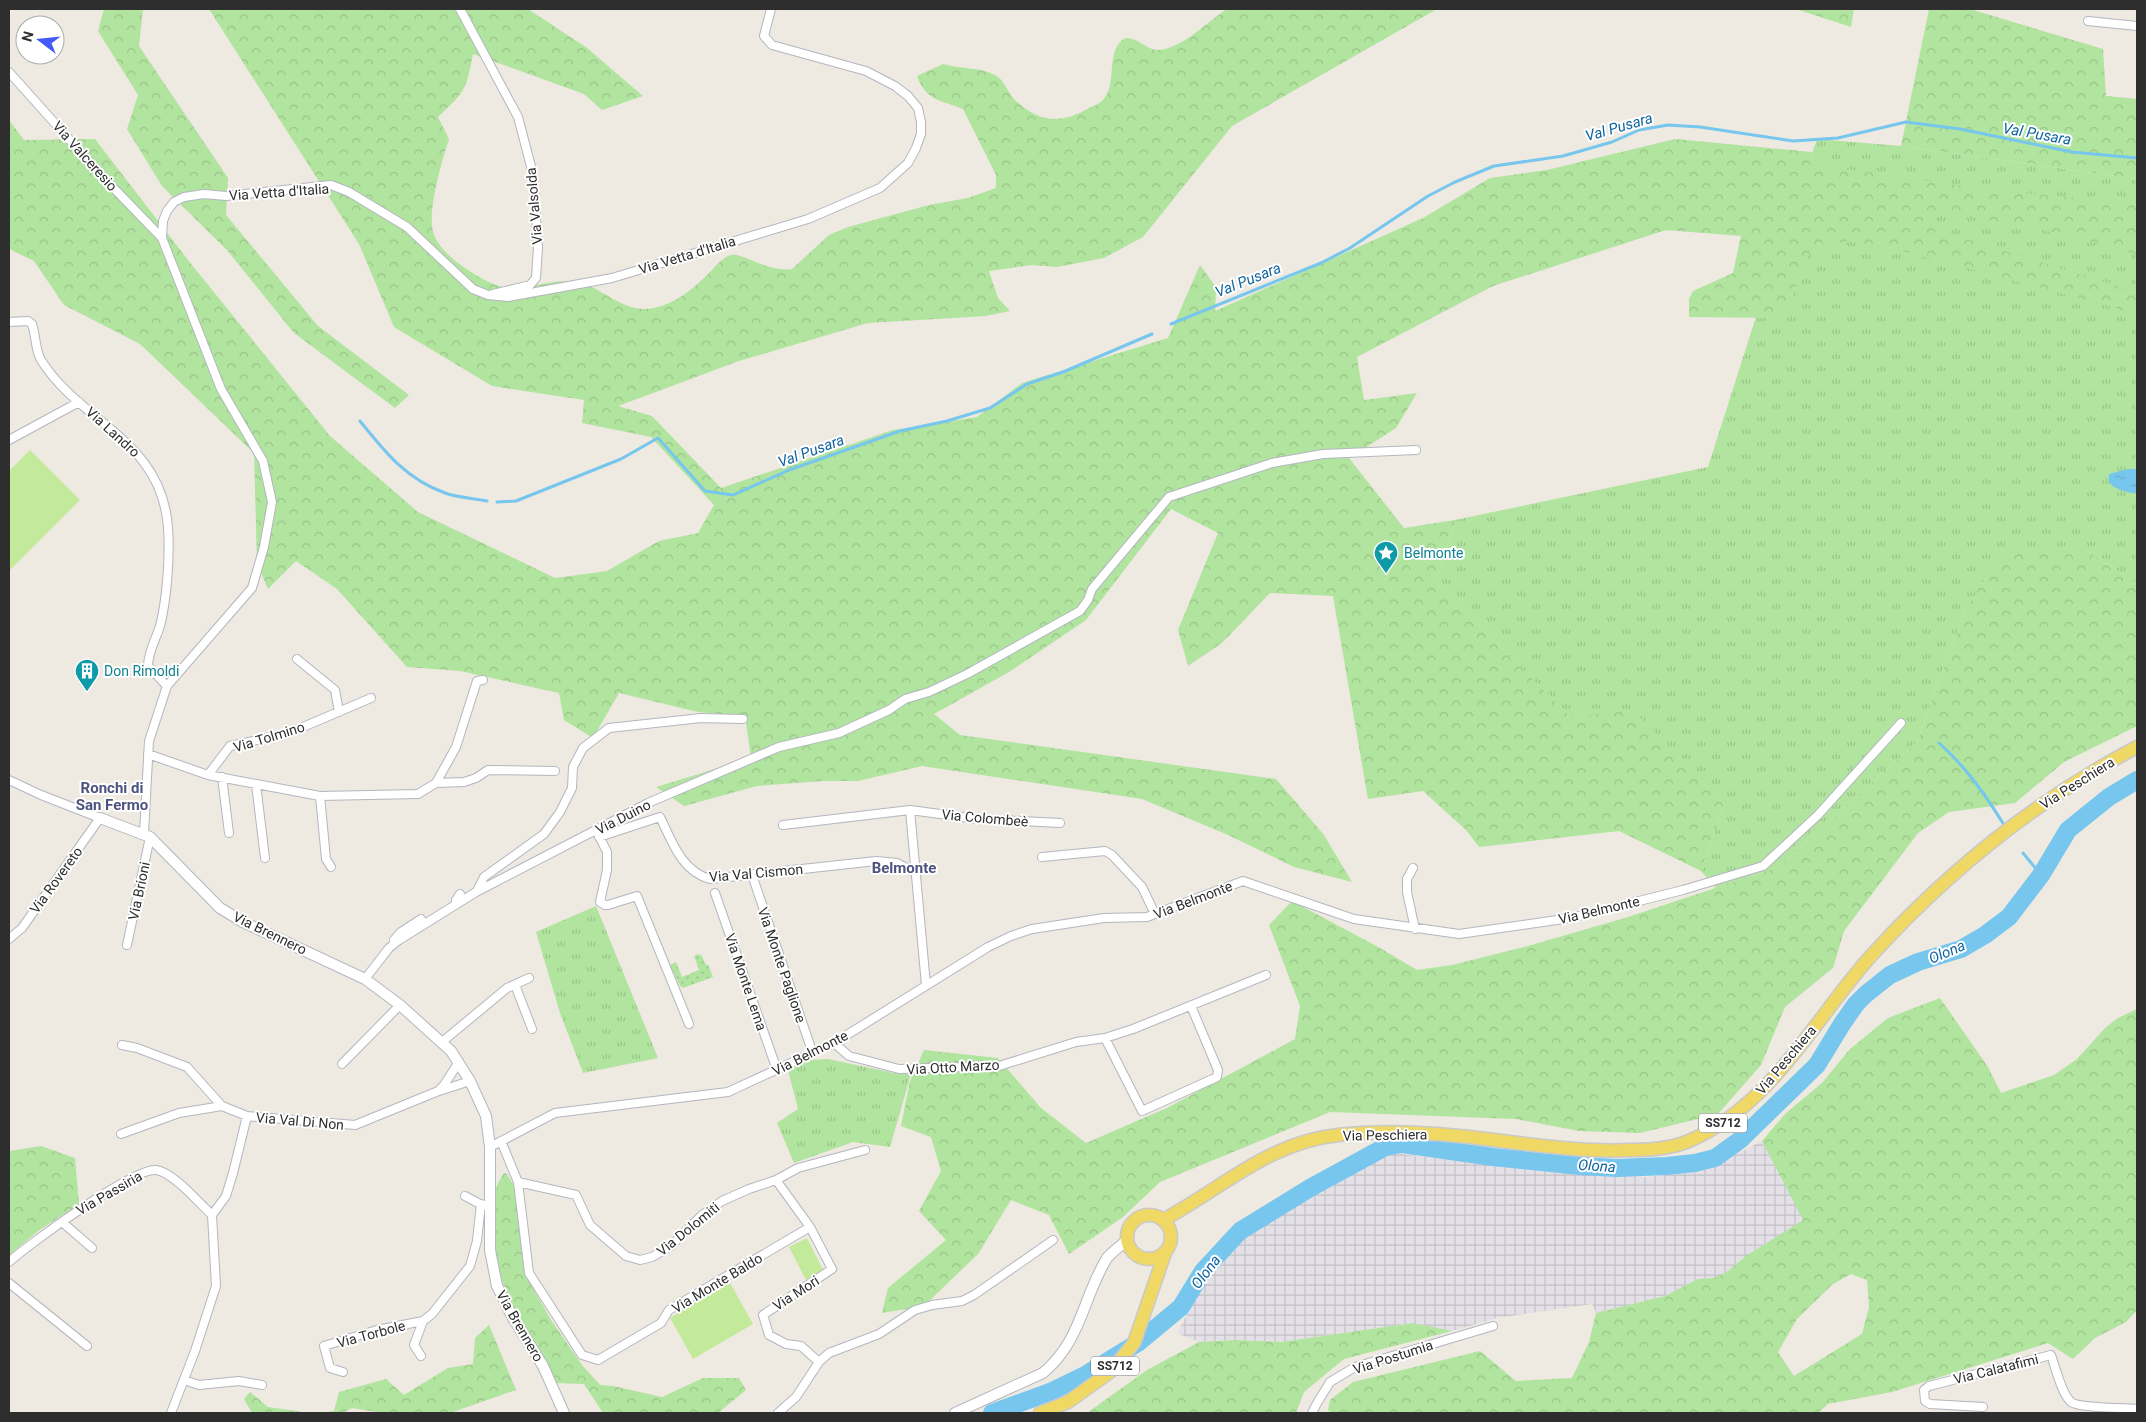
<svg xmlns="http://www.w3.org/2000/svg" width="2146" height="1422" font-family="Roboto,sans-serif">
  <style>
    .industrial { fill: url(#industrial-grid) }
    .grass { fill: url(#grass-tufts) }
    .forest { fill: url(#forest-crowns); fill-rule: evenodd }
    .garden { fill: url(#garden-dots) }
    .pitch { fill: #c3ea9b }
    .water { fill: url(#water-ripples) }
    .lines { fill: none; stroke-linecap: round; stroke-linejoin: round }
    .stream { stroke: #76c6ee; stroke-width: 3 }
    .river { stroke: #76c6ee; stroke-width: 18 }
    .minor-casing { stroke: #b4b6c0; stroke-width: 10 }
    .tertiary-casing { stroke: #b4b6c0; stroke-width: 12 }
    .primary-casing { stroke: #c9c9c9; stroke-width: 15 }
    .minor { stroke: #fff; stroke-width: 8 }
    .tertiary { stroke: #fff; stroke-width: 10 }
    .primary { stroke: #f0d865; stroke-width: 12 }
    .labels { text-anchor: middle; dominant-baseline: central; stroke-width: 4; stroke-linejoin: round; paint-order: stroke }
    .shield { fill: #fff; stroke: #6d6d6d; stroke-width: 1 }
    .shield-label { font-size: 12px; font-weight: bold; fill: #2e2e2e }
    .street-label { font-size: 14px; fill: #2e2e2e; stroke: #fff }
    .culture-label { font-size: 14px; fill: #0d838f; stroke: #fff; text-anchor: start }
    .water-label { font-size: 15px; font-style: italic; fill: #0f64a0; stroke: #fff }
    .neighbourhood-label { font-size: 15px; font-weight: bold; fill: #4d537f; stroke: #fff }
  </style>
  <defs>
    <pattern id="industrial-grid" width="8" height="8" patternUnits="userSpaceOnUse" patternTransform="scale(1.25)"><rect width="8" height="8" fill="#e3e1e7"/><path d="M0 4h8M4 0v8" fill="none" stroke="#c3c1c6"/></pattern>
    <pattern id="grass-tufts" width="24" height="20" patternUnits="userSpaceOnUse" patternTransform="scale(1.25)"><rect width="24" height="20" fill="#b1e49e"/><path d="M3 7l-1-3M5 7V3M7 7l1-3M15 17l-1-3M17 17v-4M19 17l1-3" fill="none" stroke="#99c488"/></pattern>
    <pattern id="forest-crowns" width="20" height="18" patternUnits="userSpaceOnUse" patternTransform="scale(1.25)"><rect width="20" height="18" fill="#b1e49e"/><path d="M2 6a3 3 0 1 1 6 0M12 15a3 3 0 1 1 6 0" fill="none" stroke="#99c488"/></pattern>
    <pattern id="garden-dots" width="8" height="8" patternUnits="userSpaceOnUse" patternTransform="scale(1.25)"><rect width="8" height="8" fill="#b1e49e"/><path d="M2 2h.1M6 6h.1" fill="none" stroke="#99c488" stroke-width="1.8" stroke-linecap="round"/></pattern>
    <pattern id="water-ripples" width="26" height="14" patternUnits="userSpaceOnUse" patternTransform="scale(1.25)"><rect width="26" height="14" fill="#76c6ee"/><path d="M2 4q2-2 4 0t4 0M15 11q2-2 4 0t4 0" fill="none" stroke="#6ac"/></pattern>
  </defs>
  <rect width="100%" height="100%" fill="#eee9e1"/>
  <!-- industrial -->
  <path class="industrial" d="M1762,1141L1804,1220L1746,1256L1728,1271L1714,1278L1698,1279L1665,1296L1596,1313L1592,1304L1497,1318L1452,1331L1413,1323L1281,1342L1235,1340L1199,1342L1177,1333L1212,1268L1249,1234L1382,1156L1392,1153L1522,1168L1645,1177L1700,1172Z"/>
  <!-- grass -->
  <path class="grass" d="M1817,139L1901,146L2137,179V584L2089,552L1965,610L1917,742L1779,867L1716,888L1701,871L1724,805L1634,712L1570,716L1436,584L1455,520L1708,467L1763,295Z
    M596,906L658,1058L583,1073L560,1013L536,932Z
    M828,1059L899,1074H911L890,1147L853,1142L794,1163L777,1123L798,1109L788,1070L809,1060Z"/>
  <!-- forest -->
  <path class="forest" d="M104,9H143L139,46L228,178L226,215L318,326L409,395L395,408L294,333L227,250L162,186L127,129L138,95L98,31Z
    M209,9H528L587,48L643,96L602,110L584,94L473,54C466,91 465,91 438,117L449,139C442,161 426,213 434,235C440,250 458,264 471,272C483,279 495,287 509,288C530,289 557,278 577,282C602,286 624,315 654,308C677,303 694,288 710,272C716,266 723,257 731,255C743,252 768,273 792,269L829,235L848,227L929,205L968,198L996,188V175L963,109C941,100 926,101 917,76L943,64C958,69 981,67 995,75C1005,80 1007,93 1016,101C1040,123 1062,124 1089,108C1093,106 1099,104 1102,101C1119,84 1104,51 1125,38C1138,37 1145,49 1157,50C1181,50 1208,21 1227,9H1437L1232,126L1143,237L1104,258L1057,267L1032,265L989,271L998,298L1010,311L986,316L868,323L739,361L618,406L652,416L721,488L893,430L977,417L1022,383L1168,338L1200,265L1216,287L1215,311L1423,218L1490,178L1547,170L1675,139L1812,152L1810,164L1992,190L2137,203V255L2078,237L1945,211L1931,218V228L2137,292V317L2117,308L1891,248L1847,241L1812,249L1799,278L1786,318L1689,317V299L1693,291L1733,273L1741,236L1666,230L1493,286L1357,357L1364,400L1417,393L1396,428L1349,458L1404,528L1455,520L1436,584L1570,716L1634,711L1724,805L1701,871L1619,831L1479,847L1466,830L1423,791L1368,799L1333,596L1270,593L1222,643L1188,666L1178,630L1218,533L1171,509L1086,620L1009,672L934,714L960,735L1276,779L1324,835L1352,882L1294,867L1228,835L1142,799L922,766L858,781H822L757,786L684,806L656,787L751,758L745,716L698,712L619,693L593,738L564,720L559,693L460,671L407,667L337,589L296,561L268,589L257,563L254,453L140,344L64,305L34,261L9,249V120L24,140L95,139L188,260L330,436L418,512L555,578L607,571L659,541L698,533L714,505L651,437L582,423L584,400L492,386L394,327L359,244Z
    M1796,9H1854L1851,27Z
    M1929,9H1970L2103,49L2106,96L2137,99V179L1901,146Z
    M2002,551L2089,552L2137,584V726L2064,762L2015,803L1949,812L1918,833L1844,931L1833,968L1785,1007L1761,1065L1718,1114L1640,1133L1579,1131L1516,1119L1330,1112L1160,1182L1123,1217L1069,1254L1049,1215L1011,1200L978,1254L924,1306L882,1313L888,1288L946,1240L919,1211L941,1171L931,1137L901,1126L910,1081L924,1050L998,1058L1041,1108L1086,1143L1167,1108L1295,1039L1300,1006L1269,925L1292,901L1380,948L1417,970L1452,965L1528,946L1628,917L1779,867L1917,742L1965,610Z
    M1940,998L1988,1067L2001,1093L2054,1075L2077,1059L2105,1028L2118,1018L2137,1009V1310L2126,1322L2095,1338L2073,1359L2048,1343L1892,1392L1828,1404L1818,1413H1333L1328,1410L1330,1400L1353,1382L1480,1351L1516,1381L1572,1378L1589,1342L1596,1313L1665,1296L1698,1279L1714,1278L1728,1271L1746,1256L1803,1220L1762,1141L1786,1113L1822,1083L1850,1049L1888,1018ZM1851,1274L1867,1280L1869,1307L1862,1334L1794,1376L1778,1352L1797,1319L1833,1284Z
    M41,1146L75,1158L79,1204L38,1231L9,1255V1151Z
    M504,1173L507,1174L514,1186L525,1274L551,1320L582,1365L600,1385L613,1386L662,1397L703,1378H739L746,1390L718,1413H603L584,1384L556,1383C531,1340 502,1300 495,1250C492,1231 495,1210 495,1192L498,1183Z
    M1413,1323L1452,1331L1344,1359L1304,1392L1296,1413H1087L1147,1370L1199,1342L1235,1340L1281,1342Z
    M489,1325L516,1390L450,1413H382L352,1408L343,1413H315L334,1411L339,1392L386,1379L404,1395L448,1368L473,1364L475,1338Z
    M250,1392L268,1407L310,1413H252L244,1399Z"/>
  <!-- garden -->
  <path class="garden" d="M698,954L700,956L701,954L706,965L708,964L713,977L683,988L680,986L670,965L676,962L682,977L699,970L694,956Z"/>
  <!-- pitch -->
  <path class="pitch" d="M30,450L80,500L9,571V471Z
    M807,1238L823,1270L806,1280L789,1247Z
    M729,1281L753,1324L693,1359L670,1318Z"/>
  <!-- water -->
  <path class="water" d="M2128,469H2137V493C2130,494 2113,489 2109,482C2108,480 2109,477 2109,474Z"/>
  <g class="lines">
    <!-- stream -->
    <path class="stream" d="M1171,324L1321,263L1350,248L1428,196L1455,182L1494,166L1563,156L1612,142L1639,130L1668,125L1700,127L1793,141L1838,138L1906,122L1960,129L2072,152L2137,158
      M360,421C385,452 406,479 445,493C458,498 474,498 487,501
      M497,502L516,501L621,459L658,438L705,491L733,495L789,470L900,431L947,421L990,408L1027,384L1063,372L1152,334
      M1939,743C1968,769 1986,796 2006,828
      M2023,853L2041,875"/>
    <!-- river -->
    <path class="river" d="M992,1413L1050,1392L1087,1374L1139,1342L1181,1307L1203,1271L1240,1231L1310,1188L1385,1147L1402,1144L1493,1157L1580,1166L1617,1168L1667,1166L1695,1163L1715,1158L1740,1140L1817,1065L1842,1024L1856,1004L1866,994L1890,975L1918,962L1961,949L1985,935L2009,917L2041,875L2068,830L2109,797L2137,780"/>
    <defs>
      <path id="minor" d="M460,9L518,117L533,174L538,247L536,278L530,285L493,294
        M2088,21L2137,26
        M9,72L102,176L162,238
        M9,322L28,321L32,324C36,335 35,350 41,360C81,424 162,439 168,528C170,555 167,599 160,626C156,639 148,652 148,666L167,686
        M9,440L79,402
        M297,659L335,690L339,712
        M148,754L208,775L320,796L418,794L436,783L464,782L476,778L488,770L555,771
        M208,775L230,746L289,733L371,698
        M222,777L229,833
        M9,780L41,795L100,818L22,928L9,939
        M436,783L456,747L477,681L483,680
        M256,784L265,858
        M320,796L326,859L331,867
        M910,810L926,985
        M783,825L910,810L978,819L1060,823
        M597,832L607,852V870L600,902L605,905H608L637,896L689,1024
        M144,833L149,741L167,686L252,588L264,547L272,502L263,461L221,389L162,238L163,221L167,211L174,202L184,197L204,194L226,196L331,185L349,192L407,227L473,289L488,295L508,297L612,278L808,219L880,188L908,163L916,148L921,134V122L918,108L908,96L895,86L866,71L772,45L764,36L771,9
        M599,837L660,817C672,841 681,871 710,879L876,861L897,863L917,873
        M1042,857L1105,851L1112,855L1142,887L1155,914
        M1413,868L1407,879V892L1415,929
        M752,875L813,1054
        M477,891L484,877L544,834L560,812L572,788L573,767L583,748L609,728L701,718L743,719
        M715,893L777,1070
        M456,905V900L460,894
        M394,940L401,932L421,919
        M127,945L150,837
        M365,979L389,948L399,940L476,892L648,803L779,747L839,733L889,710L905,699L929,692L967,674L1080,611L1088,600L1092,589L1169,497L1272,463L1323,454L1416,450
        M515,985L532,1029
        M1105,1038L1142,1111L1217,1077L1218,1070L1191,1006
        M442,1042L507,988L529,978
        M834,1043L849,1056L899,1069L999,1066L1076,1042L1105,1038L1133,1029L1266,975
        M122,1045L137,1048L187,1067L222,1106L247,1116L355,1125L436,1092L470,1081
        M342,1064L400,1005
        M439,1090L444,1085L459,1062
        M121,1134L179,1113L222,1106
        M501,1141L518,1182L576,1195L590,1225L626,1256L640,1260L652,1257L671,1246L702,1215L722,1201L749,1189L776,1180L798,1168L865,1150
        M490,1147L555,1113L728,1092L834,1043L988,947L1011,936L1032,929L1104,918L1147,917L1243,881L1354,919L1459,934L1571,918L1683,890L1763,866L1818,815L1901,723
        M776,1180L810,1227L832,1269L763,1315L769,1335L786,1344L801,1346L819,1362
        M518,1182L529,1273L582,1355L598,1360L661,1323L669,1310L810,1227
        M465,1196L480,1204L486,1205
        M212,1215L226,1196L233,1173L247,1116
        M62,1222L92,1248
        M9,1262C29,1244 133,1168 156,1170C173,1172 199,1203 212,1215L216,1286L195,1351L171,1413
        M9,1283L87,1346
        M421,1356L414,1345L423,1321
        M343,1372L330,1368L324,1346L377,1330L423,1321L432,1314L470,1266L477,1241L481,1204
        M184,1380L199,1385L239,1381L262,1385
        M1983,1407L1930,1404L1925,1401L1924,1390L1929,1386L2051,1355C2055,1366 2062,1395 2071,1402C2078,1408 2126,1408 2137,1409
        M778,1413L796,1397L819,1362L829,1353L879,1334L915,1310L932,1305L962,1301L974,1295L1053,1240
        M1312,1413L1316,1405L1330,1382L1355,1367L1493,1326"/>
      <path id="tertiary" d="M100,818L150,837L220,908L243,922L365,979L400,1005L451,1051L470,1081L486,1116L490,1147V1250L497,1286L513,1318L543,1366L564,1413
        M955,1413L1043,1373C1082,1340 1082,1299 1107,1258C1112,1252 1121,1246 1127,1240"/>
      <path id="primary" d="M1127 1237a22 22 0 1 1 44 0a22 22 0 1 1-44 0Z
        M1163,1220C1221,1189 1269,1142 1338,1135C1390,1129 1443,1133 1494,1140C1541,1146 1586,1152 1633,1150C1652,1150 1672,1148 1689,1141C1772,1105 1813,1021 1870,957C1947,872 2036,800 2137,747
        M1040,1413L1068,1402L1110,1372L1134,1343L1165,1253"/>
    </defs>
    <!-- minor casing -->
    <use href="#minor" class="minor-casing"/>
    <!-- tertiary casing -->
    <use href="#tertiary" class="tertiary-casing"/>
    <!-- primary casing -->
    <use href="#primary" class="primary-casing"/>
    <!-- minor -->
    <use href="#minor" class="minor"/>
    <!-- tertiary -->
    <use href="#tertiary" class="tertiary"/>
    <!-- primary -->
    <use href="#primary" class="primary"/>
  </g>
  <!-- icons -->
  <defs>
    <symbol id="sight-pin" viewBox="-11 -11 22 30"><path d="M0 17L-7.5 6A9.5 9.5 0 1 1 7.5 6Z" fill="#0f9aa8" stroke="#fff"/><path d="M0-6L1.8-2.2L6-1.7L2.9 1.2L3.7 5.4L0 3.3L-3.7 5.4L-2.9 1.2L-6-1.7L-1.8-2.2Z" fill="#fff"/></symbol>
    <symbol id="building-pin" viewBox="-11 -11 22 30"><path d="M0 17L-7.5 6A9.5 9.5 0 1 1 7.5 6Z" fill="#0f9aa8" stroke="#fff"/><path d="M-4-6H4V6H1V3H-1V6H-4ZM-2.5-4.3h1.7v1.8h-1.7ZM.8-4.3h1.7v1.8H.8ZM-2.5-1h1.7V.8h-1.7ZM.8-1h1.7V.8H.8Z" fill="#fff"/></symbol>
  </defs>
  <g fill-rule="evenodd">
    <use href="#sight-pin" x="1372" y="539" width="28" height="38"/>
    <use href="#building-pin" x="73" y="657" width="28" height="38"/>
  </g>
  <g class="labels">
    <!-- shield labels -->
    <g class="shield">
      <rect x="1699" y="1113.5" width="48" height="19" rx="4"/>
      <rect x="1091" y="1356.5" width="48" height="19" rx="4"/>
    </g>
    <g class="shield-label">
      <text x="1723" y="1123">SS712</text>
      <text x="1115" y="1366">SS712</text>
    </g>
    <!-- street labels -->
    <g class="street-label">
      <text transform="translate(85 156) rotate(48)">Via Valceresio</text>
      <text transform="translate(279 192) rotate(-4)">Via Vetta d'Italia</text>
      <text transform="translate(534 206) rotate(-95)">Via Valsolda</text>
      <text transform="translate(687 255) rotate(-17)">Via Vetta d'Italia</text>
      <text transform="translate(113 432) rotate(42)">Via Landro</text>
      <text transform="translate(269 737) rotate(-17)">Via Tolmino</text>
      <text transform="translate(2077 783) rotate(-32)">Via Peschiera</text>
      <text transform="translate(623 817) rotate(-27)">Via Duino</text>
      <text transform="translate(985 818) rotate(5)">Via Colombeè</text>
      <text transform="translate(756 873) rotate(-5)">Via Val Cismon</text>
      <text transform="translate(56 880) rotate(-54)">Via Rovereto</text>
      <text transform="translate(139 891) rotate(-78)">Via Brioni</text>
      <text transform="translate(1193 900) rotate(-21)">Via Belmonte</text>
      <text transform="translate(1599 910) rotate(-13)">Via Belmonte</text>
      <text transform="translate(270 933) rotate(26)">Via Brennero</text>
      <text transform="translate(782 965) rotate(71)">Via Monte Paglione</text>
      <text transform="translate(746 982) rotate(71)">Via Monte Lema</text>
      <text transform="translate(810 1053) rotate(-27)">Via Belmonte</text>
      <text transform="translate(1786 1060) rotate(-50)">Via Peschiera</text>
      <text transform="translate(953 1067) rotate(-3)">Via Otto Marzo</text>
      <text transform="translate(300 1121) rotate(5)">Via Val Di Non</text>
      <text transform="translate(1385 1135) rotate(-1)">Via Peschiera</text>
      <text transform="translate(109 1193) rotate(-30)">Via Passiria</text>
      <text transform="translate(688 1229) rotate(-39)">Via Dolomiti</text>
      <text transform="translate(717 1283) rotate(-31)">Via Monte Baldo</text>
      <text transform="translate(796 1293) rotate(-33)">Via Mori</text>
      <text transform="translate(520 1326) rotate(60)">Via Brennero</text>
      <text transform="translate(371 1334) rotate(-15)">Via Torbole</text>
      <text transform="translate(1393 1357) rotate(-18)">Via Postumia</text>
      <text transform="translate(1996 1369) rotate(-14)">Via Calatafimi</text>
    </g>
    <!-- culture labels -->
    <g class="culture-label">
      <text x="1404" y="553">Belmonte</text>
      <text x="104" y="671">Don Rimoldi</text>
    </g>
    <!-- water labels -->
    <g class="water-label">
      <text transform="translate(1619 127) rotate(-16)">Val Pusara</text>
      <text transform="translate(2037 134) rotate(10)">Val Pusara</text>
      <text transform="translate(1248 280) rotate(-22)">Val Pusara</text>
      <text transform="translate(811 451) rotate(-20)">Val Pusara</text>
      <text transform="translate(1947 952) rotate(-23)">Olona</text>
      <text transform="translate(1597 1166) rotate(4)">Olona</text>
      <text transform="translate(1206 1272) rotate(-53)">Olona</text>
    </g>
    <!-- neighbourhood labels -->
    <g class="neighbourhood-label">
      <text x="112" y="788">Ronchi di<tspan x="112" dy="17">San Fermo</tspan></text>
      <text x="904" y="868">Belmonte</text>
    </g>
  </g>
  <!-- border -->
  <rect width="2146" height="1422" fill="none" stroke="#2e2e2e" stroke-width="20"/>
  <!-- north arrow -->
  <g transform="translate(40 40) rotate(286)"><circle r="24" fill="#ffffff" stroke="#ababab"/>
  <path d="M0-4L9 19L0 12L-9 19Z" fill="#445af8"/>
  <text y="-8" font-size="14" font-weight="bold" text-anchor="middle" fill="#2e2e2e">N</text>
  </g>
</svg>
